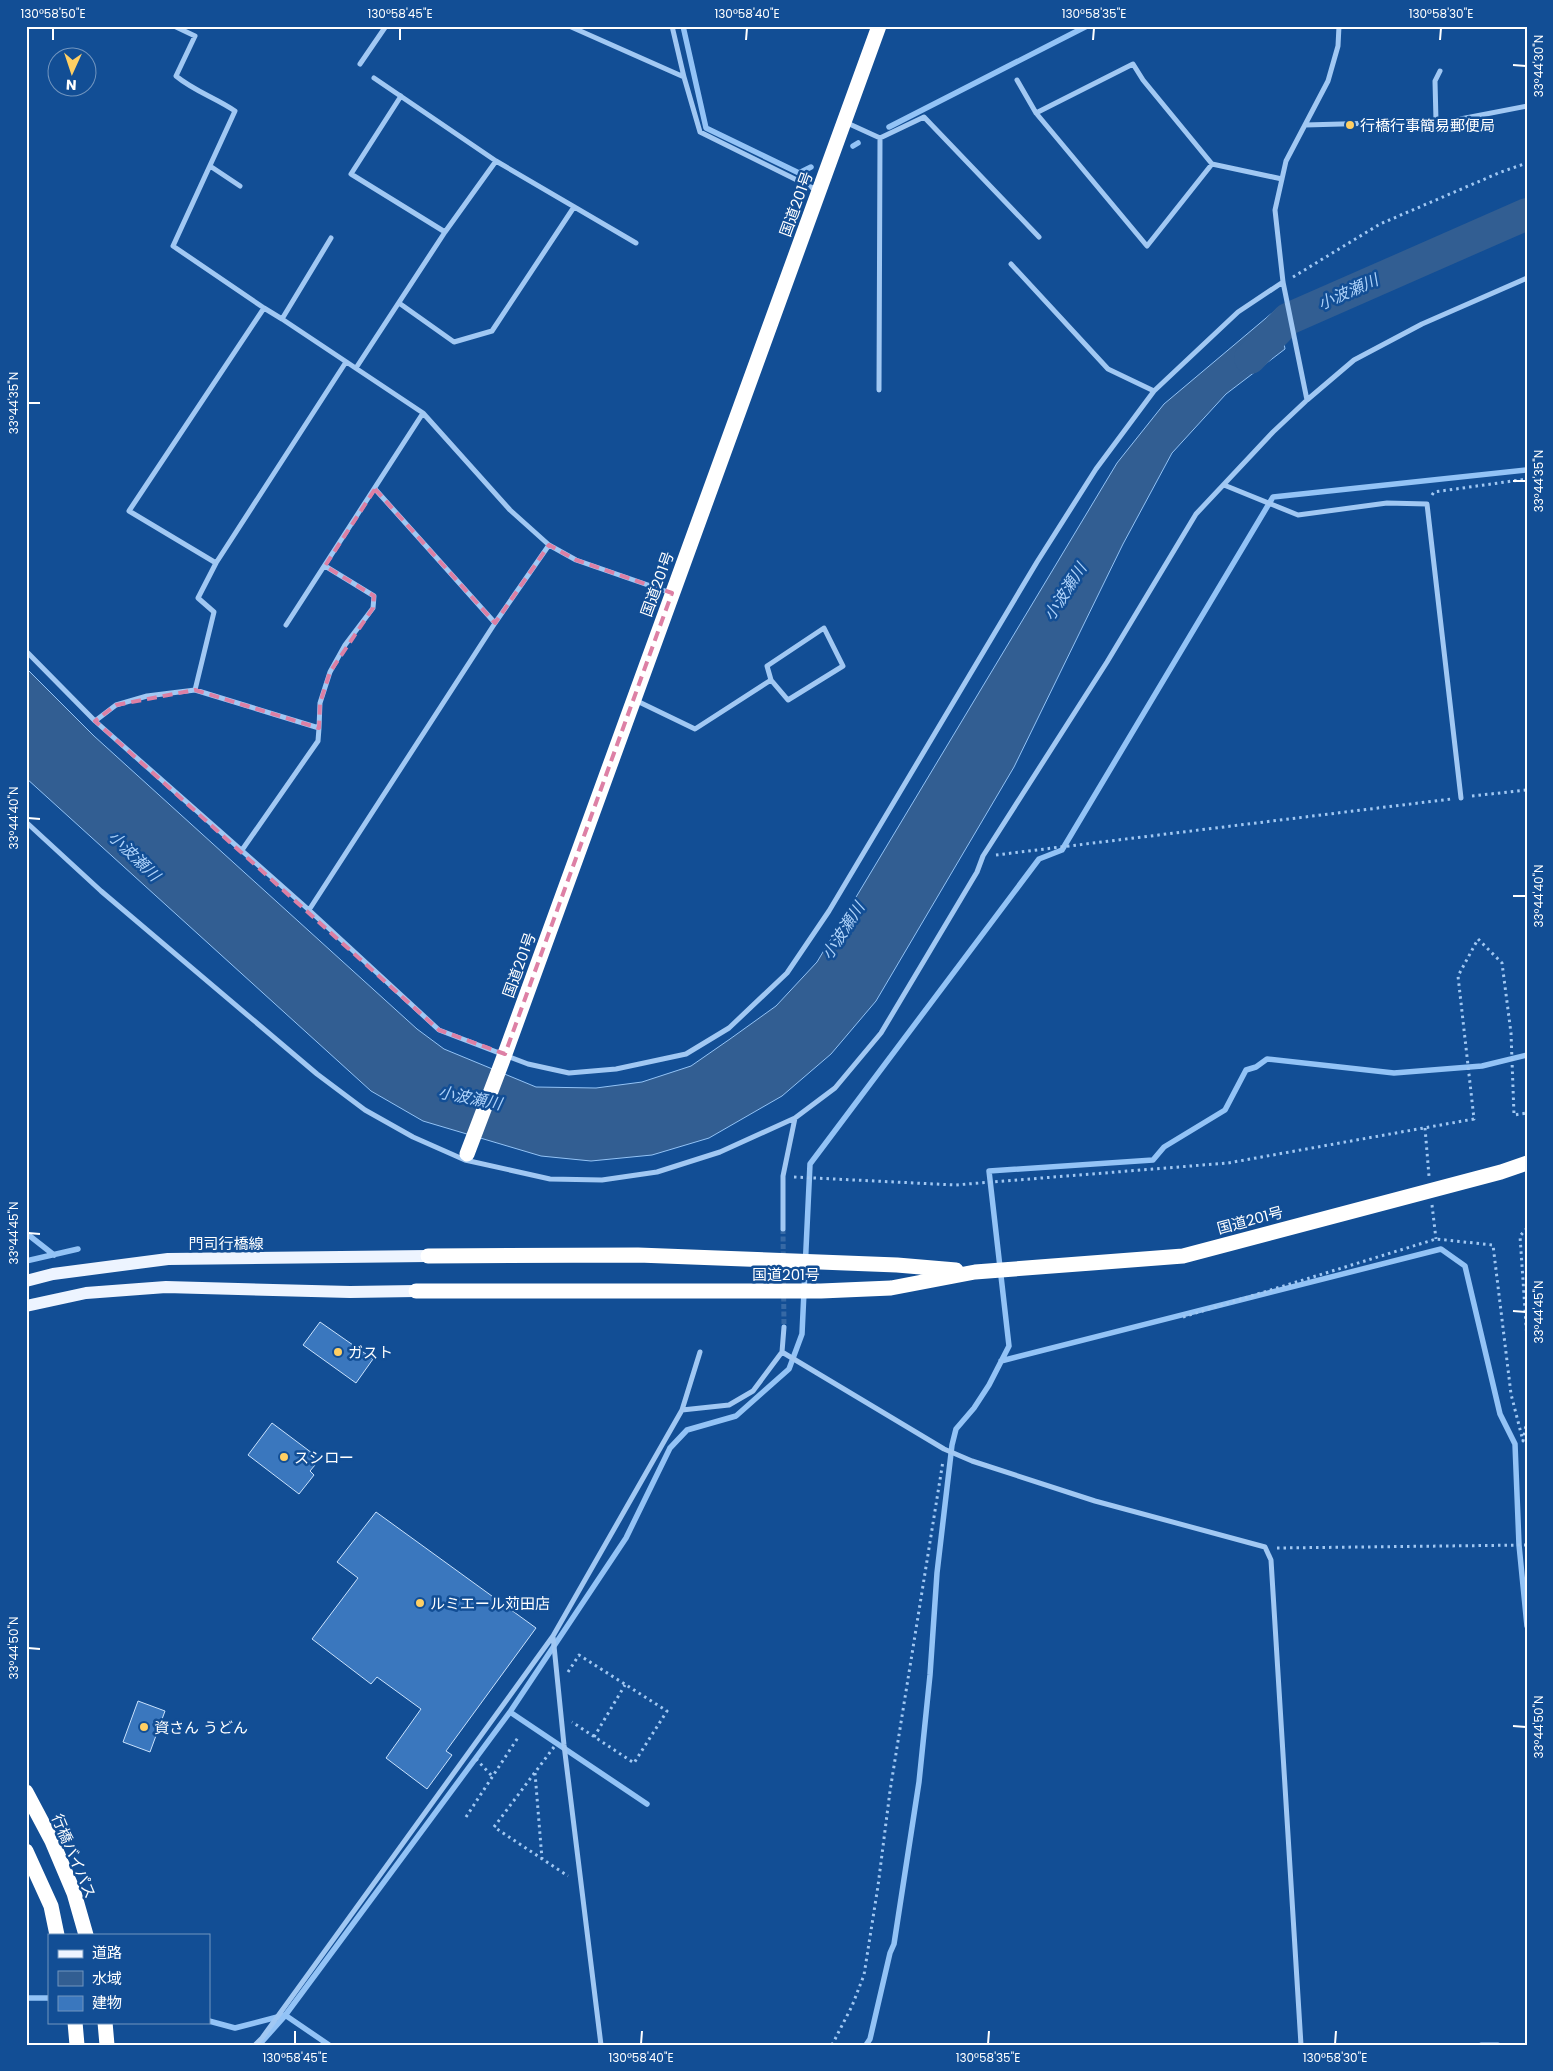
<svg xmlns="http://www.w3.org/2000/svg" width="1553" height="2071" font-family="Poppins,'Noto Sans JP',sans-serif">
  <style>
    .water { fill: #325e92; stroke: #93c3f6 }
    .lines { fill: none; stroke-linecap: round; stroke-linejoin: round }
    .stream { stroke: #93c3f6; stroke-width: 5.5 }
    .river { stroke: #325e92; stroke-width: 32 }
    .building { fill: #3a77be; stroke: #c9e2fd }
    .street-tunnel { stroke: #3669a5; stroke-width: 5; stroke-dasharray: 5 2.5; stroke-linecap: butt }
    .path { stroke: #a1c8f3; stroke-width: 3; stroke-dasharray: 2.5 4; stroke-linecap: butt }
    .street { stroke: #a1c8f3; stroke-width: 5 }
    .primary { stroke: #edf4ff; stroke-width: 12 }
    .highway { stroke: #fff; stroke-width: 15 }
    .marked { fill: none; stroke: #dd80a5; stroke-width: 4; stroke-dasharray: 10 6; stroke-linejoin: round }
    .ticks { fill: none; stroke: #fff; stroke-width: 2 }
    .poi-dot { fill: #ffcf63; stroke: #124e95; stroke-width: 2 }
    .labels { text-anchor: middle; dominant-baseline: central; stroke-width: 5; stroke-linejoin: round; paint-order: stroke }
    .poi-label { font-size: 15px; fill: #fff; stroke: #124e95; text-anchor: start }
    .street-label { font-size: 15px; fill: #fff; stroke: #124e95 }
    .water-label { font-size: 16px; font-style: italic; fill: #add2fa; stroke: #124e95 }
    .neatline { fill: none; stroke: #fff; stroke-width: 2 }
    .ticks-label { font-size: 12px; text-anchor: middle; fill: #fff }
  </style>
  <rect width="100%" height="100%" fill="#124e95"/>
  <!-- water -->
  <path class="water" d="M1278,308L1285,349L1226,394L1172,453L1123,544L1014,767L876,1001L831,1054L782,1096L709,1138L652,1155L591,1161L541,1156L423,1121L371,1091L26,778V668L94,736L417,1029L444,1049L536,1087L596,1088L642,1082L691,1066L730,1039L776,1006L817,962L1117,463L1164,404Z"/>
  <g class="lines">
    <!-- stream -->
    <path class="stream" d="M683,26L706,128L799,173L811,167
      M889,127L1087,26
      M853,146L858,143
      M26,1233L54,1255
      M26,1261L78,1249
      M1001,1361L1441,1249L1465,1266L1500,1414L1515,1444L1519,1545L1527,1626
      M510,1712L626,1538L670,1448L687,1430L736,1416L789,1369L802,1334L810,1164L1039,859L1062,850L1273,497L1527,470
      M26,1998H49
      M209,2021L235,2028L285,2015L329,2045
      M259,2045L284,2017L510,1712L647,1804
      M866,2045L870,2039L890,1953L894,1944L919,1782L930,1675L937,1573L952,1445L956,1429L974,1408L989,1385L1009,1346L989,1171L1153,1160L1164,1147L1225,1110L1246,1070L1256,1067L1267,1059L1394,1073L1482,1066L1527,1055"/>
    <!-- river -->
    <path class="river" d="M1250,358L1288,319L1527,214"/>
  </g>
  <!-- building -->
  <path class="building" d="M320,1322L373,1359L356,1383L303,1345Z
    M272,1423L320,1459L310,1471L314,1475L299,1494L248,1455Z
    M376,1512L536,1628L446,1751L452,1755L427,1789L386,1758L421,1709L377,1677L371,1684L312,1639L358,1578L337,1562Z
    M138,1701L165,1711L150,1752L123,1742Z"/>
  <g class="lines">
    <!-- street-tunnel -->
    <path class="street-tunnel" d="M783,1229L784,1327"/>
    <!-- path -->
    <path class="path" d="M1293,277L1380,224L1501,172L1527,163
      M1432,495L1434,492L1527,479
      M1472,796L1527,790
      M996,855L1451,799
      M1425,1128L1429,1176
      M794,1177L955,1185L1228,1163L1474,1119L1458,976L1478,939L1502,963L1511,1033L1514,1115L1527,1113
      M1432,1205L1436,1239
      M1527,1228L1520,1236L1527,1339
      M1183,1317L1436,1239L1493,1245L1511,1394L1523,1441L1527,1420
      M1277,1548L1527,1545
      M568,1672L579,1655L667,1711L634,1763L572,1722
      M594,1737L625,1685
      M554,1747L494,1827L568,1876
      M476,1759L492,1776
      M535,1773L542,1859
      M466,1817L519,1736
      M832,2045L852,2006L864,1975L878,1886L890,1791L943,1461"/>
    <!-- street -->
    <path class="street" d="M174,26L195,36L176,76C194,91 216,98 235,111L173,246L264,308
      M569,26L684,77L700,132L817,190
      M672,26L684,77
      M360,64L386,26
      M374,78L496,161L636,243
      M1017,80L1036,113L1147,246L1212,164L1282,179
      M401,96L351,174L445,232
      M1036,113L1133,64L1143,80L1212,164
      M1436,121L1435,81L1440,71
      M845,122L880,138L879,390
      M1305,125L1450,121L1527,106
      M880,138L924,117L1039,237
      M210,166L240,186
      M1011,264L1108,369L1154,391
      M399,303L454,342L492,331L574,207
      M282,319L331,238
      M356,368L445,232L496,161
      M1307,400L1283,282L1275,210L1286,161L1328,81L1338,46L1339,26
      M1224,485L1298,515L1387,503L1427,504L1461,798
      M375,489L495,623
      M216,563L129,511L264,308L282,319L423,413L510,510L549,545L576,560L671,593
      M286,625L423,413
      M26,651L95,721L309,910L439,1030L528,1064L569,1073L616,1069L686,1054L729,1028L787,973L829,911L1037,562L1096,469L1154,391L1238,312L1283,282
      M195,690L214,612L198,598L216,563L346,362
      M637,701L695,729L771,680L788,700L843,666L824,628L767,666L771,680
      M95,721L116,705L147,696L195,690L319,728L320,703L330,672L345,645L373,608L374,596L325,566
      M26,822L101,891L317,1074L365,1110L413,1137L465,1160L550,1179L602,1180L657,1172L720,1152L795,1118L835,1088L881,1033L977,872L983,856L1107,662L1196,514L1273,432L1307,400L1354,360L1422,324L1527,278
      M242,850L318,741L319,728
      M309,910L495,623L549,545
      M783,1229V1176L795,1118
      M782,1352L944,1449L972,1461L1095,1501L1265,1547L1271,1560L1301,2045
      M682,1410L729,1405L753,1391L782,1352L784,1327
      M553,1636L564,1745L601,2045
      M255,2045L262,2038L553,1636L682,1410L700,1352
      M1481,2045H1498"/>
    <!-- primary -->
    <path class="primary" d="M26,1281L53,1274L168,1259L428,1256
      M26,1306L86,1293L166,1287L350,1292L416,1291"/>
    <!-- highway -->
    <path class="highway" d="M467,1154L502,1062L879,26
      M428,1256L638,1255L897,1265L956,1270
      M416,1291H821L891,1288L975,1272L1183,1256L1501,1172L1527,1163
      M26,1792L52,1841L74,1893L86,1935
      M26,1851L51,1906L57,1935
      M75,2022L77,2045
      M105,2022L107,2045"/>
  </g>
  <!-- marked area -->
  <path class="marked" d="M375,489L495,623L549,545L576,560L672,593L505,1054L439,1030L95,721L116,705L195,690L319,728L320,703L330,672L373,608L374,596L325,566Z"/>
  <!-- ticks -->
  <path class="ticks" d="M53,40V28M400,40V28M746,40L747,28M1093,40L1094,28M1440,40L1441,28M1513,65L1526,66M28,403H40M1513,481H1526M28,818L40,819M1513,896H1526M28,1233L40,1234M1513,1311L1526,1312M28,1648L40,1649M1513,1726L1526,1727M295,2044V2031M641,2044L642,2031M988,2044L989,2031M1335,2044L1336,2031"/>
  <!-- markers -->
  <g class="poi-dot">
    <circle cx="1350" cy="125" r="5"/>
    <circle cx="338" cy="1352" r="5"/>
    <circle cx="284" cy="1457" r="5"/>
    <circle cx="420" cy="1603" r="5"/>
    <circle cx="144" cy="1727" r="5"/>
  </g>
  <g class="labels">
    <!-- poi labels -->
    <g class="poi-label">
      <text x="1360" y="125">行橋行事簡易郵便局</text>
      <text x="348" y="1352">ガスト</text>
      <text x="294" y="1457">スシロー</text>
      <text x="430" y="1603">ルミエール苅田店</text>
      <text x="154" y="1727">資さん うどん</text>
    </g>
    <!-- street labels -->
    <g class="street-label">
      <text transform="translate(796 204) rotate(-70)">国道201号</text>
      <text transform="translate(657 584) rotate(-70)">国道201号</text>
      <text transform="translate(519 965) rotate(-70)">国道201号</text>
      <text transform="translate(1250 1220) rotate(-15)">国道201号</text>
      <text x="226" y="1243">門司行橋線</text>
      <text x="786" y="1274">国道201号</text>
      <text transform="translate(74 1856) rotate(67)">行橋バイパス</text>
    </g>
    <!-- water labels -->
    <g class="water-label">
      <text transform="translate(1348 292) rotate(-24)">小波瀬川</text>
      <text transform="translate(1065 592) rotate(-57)">小波瀬川</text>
      <text transform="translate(134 856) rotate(44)">小波瀬川</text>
      <text transform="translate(843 931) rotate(-57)">小波瀬川</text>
      <text transform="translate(470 1098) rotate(11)">小波瀬川</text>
    </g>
  </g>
  <!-- border -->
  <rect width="1553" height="2071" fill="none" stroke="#124e95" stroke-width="55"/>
  <!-- legend -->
  <rect x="48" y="1934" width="162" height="90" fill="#124e95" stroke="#7195bf"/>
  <rect x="58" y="1950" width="25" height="8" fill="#edf4ff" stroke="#7195bf"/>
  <text x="92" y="1958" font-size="15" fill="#ffffff">道路</text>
  <rect x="58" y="1971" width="25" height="15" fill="#325e92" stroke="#7195bf"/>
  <text x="92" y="1984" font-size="15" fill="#ffffff">水域</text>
  <rect x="58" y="1996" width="25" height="15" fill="#3a77be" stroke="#7195bf"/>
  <text x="92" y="2008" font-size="15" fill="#ffffff">建物</text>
  <!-- north arrow -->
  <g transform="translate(72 72) rotate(183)"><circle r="24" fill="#124e95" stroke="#7195bf"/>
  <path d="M0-4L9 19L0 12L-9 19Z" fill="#ffcf63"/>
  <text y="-8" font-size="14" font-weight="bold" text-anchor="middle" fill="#ffffff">N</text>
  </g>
  <rect x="28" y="28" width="1498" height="2016" class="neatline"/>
  <g class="ticks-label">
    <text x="53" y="18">130°58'50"E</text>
    <text x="400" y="18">130°58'45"E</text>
    <text x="747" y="18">130°58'40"E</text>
    <text x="1094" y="18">130°58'35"E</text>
    <text x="1441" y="18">130°58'30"E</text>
    <text transform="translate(1539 66) rotate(-90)" y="4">33°44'30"N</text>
    <text transform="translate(14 403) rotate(-90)" y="4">33°44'35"N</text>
    <text transform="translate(1539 481) rotate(-90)" y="4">33°44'35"N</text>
    <text transform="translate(14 818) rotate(-90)" y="4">33°44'40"N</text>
    <text transform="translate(1539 896) rotate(-90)" y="4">33°44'40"N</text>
    <text transform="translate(14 1233) rotate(-90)" y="4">33°44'45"N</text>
    <text transform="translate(1539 1312) rotate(-90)" y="4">33°44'45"N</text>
    <text transform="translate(14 1648) rotate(-90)" y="4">33°44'50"N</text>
    <text transform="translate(1539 1727) rotate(-90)" y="4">33°44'50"N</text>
    <text x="295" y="2062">130°58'45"E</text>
    <text x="641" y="2062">130°58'40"E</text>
    <text x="988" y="2062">130°58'35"E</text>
    <text x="1335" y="2062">130°58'30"E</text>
  </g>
</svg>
